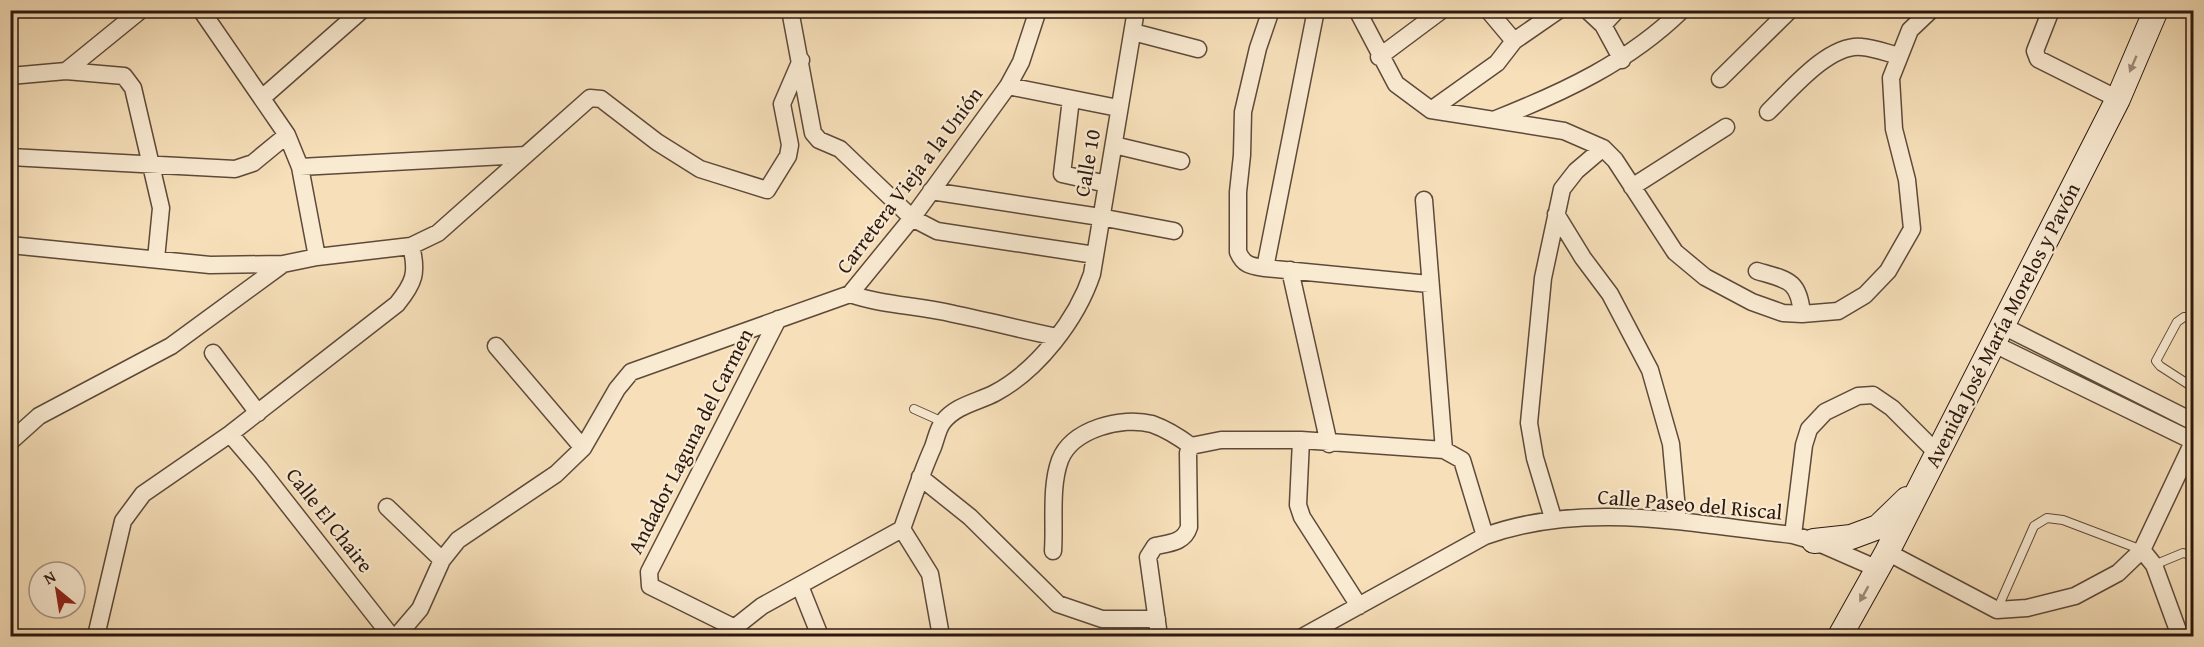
<svg xmlns="http://www.w3.org/2000/svg" width="2204" height="647" font-family="'Gentium Book Plus',serif">
  <style>
    .lines { fill: none; stroke-linecap: round; stroke-linejoin: round }
    .service-casing { stroke: #5e4a3a; stroke-width: 10 }
    .minor-casing { stroke: #5e4a3a; stroke-width: 19 }
    .secondary-casing { stroke: #2c180f; stroke-width: 26 }
    .service { stroke: #f9ead2; stroke-width: 8 }
    .minor { stroke: #f9ead2; stroke-width: 16 }
    .secondary { stroke: #f9ead2; stroke-width: 24 }
    .oneway { fill: #9d8c7a }
    .labels { text-anchor: middle; dominant-baseline: central; stroke-width: 4.5; stroke-linejoin: round; paint-order: stroke }
    .street-label { font-size: 21px; fill: #2c180f; stroke: #f9ead2 }
  </style>
  <rect width="100%" height="100%" fill="#f6dfb9"/>
  <filter id="stains"><feTurbulence type="fractalNoise" baseFrequency=".00333" numOctaves="4"/><feColorMatrix values="0 0 0 0 .2 0 0 0 0 .09 0 0 0 0 .02 0 0 0 .5 -.17"/></filter>
  <radialGradient id="worn" r=".72"><stop offset=".6" stop-color="#630" stop-opacity="0"/><stop offset="1" stop-color="#630" stop-opacity=".3"/></radialGradient>
  <g class="lines">
    <defs>
      <path id="service" d="M2194,318L2184,317L2177,322L2156,361L2160,366L2194,388
        M914,409L943,422
        M2154,565L2183,553L2194,556
        M1997,610L2034,526L2047,518L2063,520L2142,550
        M2192,636H2194"/>
      <path id="minor" d="M201,10L287,135L300,167L317,257
        M790,10L813,133L819,140L840,149L912,218L937,231L1095,255
        M1271,10L1258,48L1243,112L1242,155L1238,192V252C1244,266 1252,266 1265,268L1429,284
        M1357,10L1396,84L1431,110L1564,131L1603,148L1615,160L1675,252L1705,277L1752,302L1783,313L1802,314L1838,311L1865,295L1888,271L1912,229L1907,180L1894,129L1891,78L1910,30L1931,10
        M1488,10L1514,41
        M1587,10L1603,25L1622,60
        M2051,10L2035,51L2038,59L2118,99
        M1603,25L1617,10
        M1133,32L1198,49
        M1379,57L1442,10
        M66,71L124,76L133,88L161,208L156,259
        M10,76L66,71L141,10
        M1720,79L1790,10
        M1008,86L1118,108
        M262,98L362,10
        M1071,99L1062,174L1107,184
        M1431,110L1497,63L1514,41L1559,10
        M1768,112C1790,91 1829,43 1862,47C1875,48 1887,53 1899,56
        M1496,119C1564,92 1629,62 1682,10
        M1114,145L1181,161
        M10,157L235,169L253,163L287,135
        M300,167L526,155
        M1632,187L1726,127
        M931,191L1100,217L1174,231
        M1424,200L1444,450
        M1556,214L1583,258L1610,294L1650,370L1671,444L1678,521
        M10,245L210,265L283,264L317,257L411,246L438,233L590,98L601,99L657,142L700,169L767,190L788,156L790,145L782,104L801,60
        M1265,268L1316,10
        M1290,270L1329,444
        M1757,271C1788,280 1799,280 1802,314
        M850,294C885,306 918,305 954,314C988,321 1023,330 1057,337
        M2001,325L2194,422
        M1992,343L2193,441
        M496,346L583,448
        M213,353L258,413
        M230,434L260,469L391,636
        M1301,440L1298,505L1302,517L1359,606
        M10,442L39,416L171,346L283,264
        M1191,446L1221,440H1301L1444,450L1462,460L1485,536
        M920,477L970,517L1058,604L1102,619H1157
        M387,507L442,560
        M1553,518L1535,458L1529,423L1543,278L1562,189L1576,171L1603,148
        M902,529L930,574L941,636
        M1793,535L1804,445L1809,429L1825,412L1858,396L1873,395L1892,408L1936,452
        M2142,550L2154,565L2180,636
        M1053,551C1055,522 1050,487 1060,460C1072,429 1122,416 1152,424C1166,429 1179,437 1191,446
        M1887,552L1997,610L2027,608L2075,596L2118,573L2142,550L2194,440
        M800,586L820,636
        M733,627L650,586L649,572L778,319
        M96,636L123,521L143,494L230,434L397,304C414,283 418,273 411,246
        M397,636L420,609L442,560L458,540L556,474L583,448L617,389L631,372L850,294L912,218L1008,86L1021,62L1038,10
        M724,636L762,606L902,529C912,501 921,474 933,447C936,439 938,428 943,422C956,405 978,402 995,393C1038,370 1077,319 1092,274L1136,10
        M1159,636L1148,557L1155,546C1169,543 1184,543 1189,527L1188,453L1191,446
        M1304,636L1485,536C1585,500 1690,524 1793,535L1814,541L1878,569"/>
      <path id="secondary" d="M1814,541L1851,537L1878,527L1907,499
        M1840,636L1887,552L2118,99L2156,10"/>
    </defs>
    <!-- service casing -->
    <use href="#service" class="service-casing"/>
    <!-- minor casing -->
    <use href="#minor" class="minor-casing"/>
    <!-- secondary casing -->
    <use href="#secondary" class="secondary-casing"/>
    <!-- service -->
    <use href="#service" class="service"/>
    <!-- minor -->
    <use href="#minor" class="minor"/>
    <!-- secondary -->
    <use href="#secondary" class="secondary"/>
  </g>
  <!-- one-way arrows -->
  <defs><path id="oneway-solid" d="M-6-.8H1V-3.2L6.5 0L1 3.2V.8H-6Z" transform="scale(1.5)"/></defs>
  <g class="oneway">
    <use href="#oneway-solid" transform="translate(2133 64) rotate(113)"/>
    <use href="#oneway-solid" transform="translate(1864 594) rotate(119)"/>
  </g>
  <g class="labels">
    <!-- street labels -->
    <g class="street-label">
      <text transform="translate(1087 163) rotate(-80)">Calle 10</text>
      <text transform="translate(909 180) rotate(-53)">Carretera Vieja a la Unión</text>
      <text transform="translate(2002 325) rotate(-63)">Avenida José María Morelos y Pavón</text>
      <text transform="translate(690 441) rotate(-63)">Andador Laguna del Carmen</text>
      <text transform="translate(1690 504) rotate(5)">Calle Paseo del Riscal</text>
      <text transform="translate(330 520) rotate(52)">Calle El Chaire</text>
    </g>
  </g>
  <!-- margin -->
  <rect width="2204" height="647" fill="none" stroke="#f6dfb9" stroke-width="36"/>
  <rect x="12" y="12" width="2180" height="623" fill="none" stroke="#2c180f" stroke-width="3"/>
  <rect x="18" y="18" width="2168" height="611" fill="none" stroke="#2c180f" stroke-width="1.5"/>
  <!-- north arrow -->
  <g transform="translate(57 590) rotate(330)"><circle r="28" fill="#f9ead2" stroke="#a79684" stroke-width="1.5"/>
  <path d="M0-4.5L10 22L0 15L-10 22Z" fill="#8f2418"/>
  <text y="-9" font-size="16" font-weight="bold" text-anchor="middle" fill="#2c180f">N</text>
  </g>
  <rect width="100%" height="100%" filter="url(#stains)"/>
  <rect width="100%" height="100%" fill="url(#worn)"/>
</svg>
